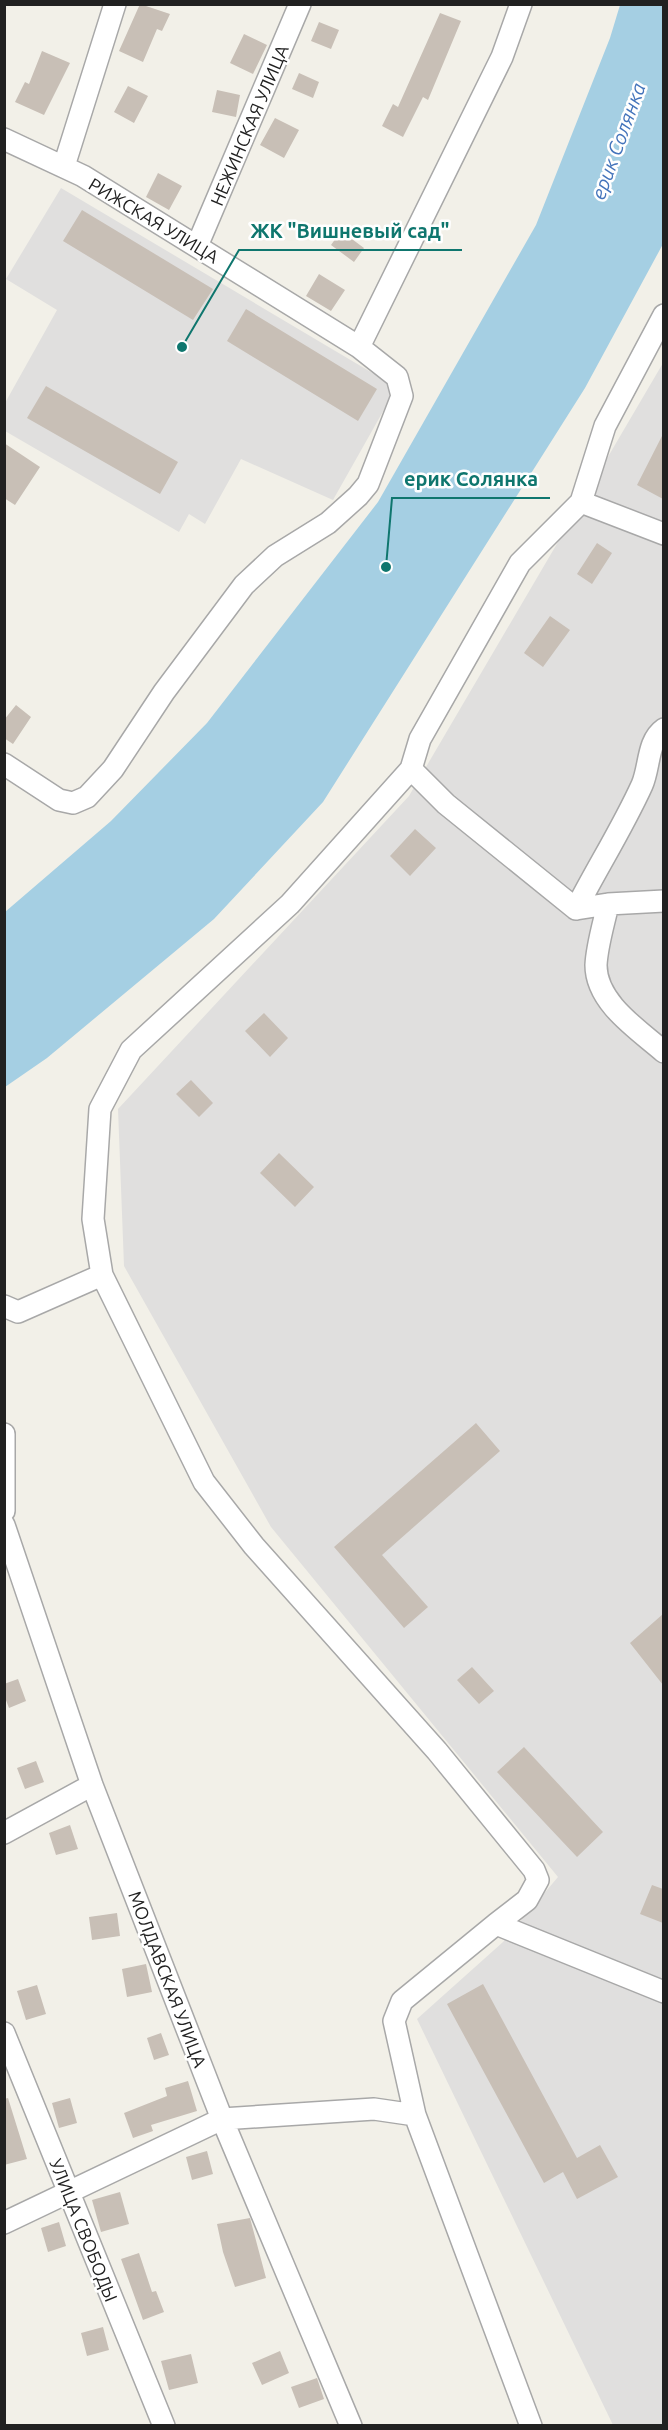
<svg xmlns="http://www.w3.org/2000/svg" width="668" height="2430" font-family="Ubuntu,sans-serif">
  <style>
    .residential { fill: #e0dfde }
    .water { fill: #a5cfe3 }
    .building { fill: #c8bfb6 }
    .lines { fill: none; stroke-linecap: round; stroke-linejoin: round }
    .minor-casing { stroke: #a8a8a8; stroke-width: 24 }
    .minor { stroke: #fff; stroke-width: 21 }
    .labels { text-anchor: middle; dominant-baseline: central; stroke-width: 5; stroke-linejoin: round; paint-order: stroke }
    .street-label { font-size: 18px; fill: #212121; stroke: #fff }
    .water-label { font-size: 20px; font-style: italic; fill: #4474bb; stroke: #fff }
    .leader { fill: none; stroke: #0f766e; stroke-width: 2 }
    .callout-dot { fill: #0f766e; stroke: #fff; stroke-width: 2 }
    .callout-label { font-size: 20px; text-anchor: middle; font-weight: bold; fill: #0f766e; stroke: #fff; stroke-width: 5; stroke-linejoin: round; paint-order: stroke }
  </style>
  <rect width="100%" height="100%" fill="#f2f0e8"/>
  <!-- residential -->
  <path class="residential" d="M61,188L391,384L390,399L333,500L241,459L205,524L189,514L179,532L5,431V403L57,310L6,279Z
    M663,363V2425H613L417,2019L503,1942L558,1877L271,1527L124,1266L118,1109L409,796Z"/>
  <!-- water -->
  <path class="water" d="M620,5H663V244L585,388L323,802L214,919L47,1058L5,1087V912L111,821L207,723L378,502L536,225L610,38Z"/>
  <!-- building -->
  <path class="building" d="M140,4L170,14L162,31L157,29L143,62L119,51Z
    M440,13L461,21L428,100L423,97L403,137L382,126L393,104L398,107Z
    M319,22L339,30L331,49L311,41Z
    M244,34L267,45L253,74L230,63Z
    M42,51L70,63L44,115L15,102L25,82L29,84Z
    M299,73L319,82L313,98L292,89Z
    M128,86L148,96L134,123L114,112Z
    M217,90L240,95L236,117L212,112Z
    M275,118L299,130L284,158L260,145Z
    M158,173L182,186L169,210L146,197Z
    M82,210L213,289L193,320L63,241Z
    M341,231L364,248L354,262L331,245Z
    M319,274L345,290L331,311L306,296Z
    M246,309L377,389L358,421L227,341Z
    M46,386L178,462L160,494L27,418Z
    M663,434V499L637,485Z
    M4,443L40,467L15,505L4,498Z
    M597,543L612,553L592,584L577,574Z
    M550,616L570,630L543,667L524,653Z
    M16,705L31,717L13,744L4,738V720Z
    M415,829L436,848L410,876L390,856Z
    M264,1013L288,1038L270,1057L245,1031Z
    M191,1080L213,1103L199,1117L176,1094Z
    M279,1153L314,1187L295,1207L260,1173Z
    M476,1423L500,1451L382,1555L428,1607L404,1628L334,1547Z
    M663,1614V1685L630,1643Z
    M472,1667L494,1691L479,1704L457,1680Z
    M18,1679L26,1701L9,1708L4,1695V1684Z
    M524,1747L603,1832L577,1857L497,1772Z
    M36,1761L44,1782L25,1789L17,1768Z
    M70,1825L78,1849L56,1855L49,1833Z
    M652,1885L663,1889V1923L640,1914Z
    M117,1913L120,1936L92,1940L89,1917Z
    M146,1964L152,1992L127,1997L122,1969Z
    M483,1984L577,2158L600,2145L618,2177L577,2199L563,2172L544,2183L447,2004Z
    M37,1985L46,2014L26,2020L17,1991Z
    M161,2033L169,2055L154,2060L147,2038Z
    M188,2081L197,2111L151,2125L153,2131L133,2138L124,2113L167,2096L165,2088Z
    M8,2098L27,2159L4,2165V2099Z
    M70,2098L77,2123L59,2128L52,2103Z
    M207,2151L213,2174L192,2180L186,2157Z
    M120,2192L129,2224L101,2232L92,2200Z
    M250,2218L266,2278L235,2287L223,2252L217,2224Z
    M59,2222L66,2246L48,2252L41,2228Z
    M139,2253L152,2292L156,2291L164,2312L143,2320L121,2259Z
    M103,2327L109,2350L87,2356L81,2333Z
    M280,2351L289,2373L262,2385L252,2363Z
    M191,2354L198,2383L169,2390L161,2361Z
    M317,2378L324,2399L299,2408L291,2387Z"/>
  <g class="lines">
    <defs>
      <path id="minor" d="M4,139L83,176L359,347L397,377L402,396L368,484L358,496L328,523L275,556L244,585L164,692L113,769L87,797L73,803L59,800L4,764
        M64,166L115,4
        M197,246L300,4
        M359,347L502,57L521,4
        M581,502L664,534
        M411,769L446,804L576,909L608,904
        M664,901L608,904C604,923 597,945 596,965C596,1003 639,1030 664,1052
        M576,909C597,868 623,827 642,785C650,767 647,741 664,729
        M4,1306L18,1312L102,1275
        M4,1434V1511
        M4,1525L92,1785L222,2119L351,2426
        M4,1833L92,1785
        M496,1924L527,1900L538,1880L534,1870L437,1751L254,1546L204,1482L102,1275L93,1219L100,1109L131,1050L290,904L411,769L420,739L520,563L581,502L605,426L664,315
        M4,2033L164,2426
        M415,2115L394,2021L402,2001L496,1924L664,1992
        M4,2223L222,2119L374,2109L415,2115L531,2426"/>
    </defs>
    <!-- minor casing -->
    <use href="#minor" class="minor-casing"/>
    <!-- minor -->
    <use href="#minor" class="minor"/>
  </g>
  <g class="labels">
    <!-- street labels -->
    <g class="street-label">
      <text transform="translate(249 125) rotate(-67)">НЕЖИНСКАЯ УЛИЦА</text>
      <text transform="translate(154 220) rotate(31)">РИЖСКАЯ УЛИЦА</text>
      <text transform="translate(168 1979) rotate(69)">МОЛДАВСКАЯ УЛИЦА</text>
      <text transform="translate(84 2230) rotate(68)">УЛИЦА СВОБОДЫ</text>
    </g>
    <!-- water labels -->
    <g class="water-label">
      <text transform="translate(618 141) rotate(-70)">ерик Солянка</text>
    </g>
  </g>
  <!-- callouts -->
  <path class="leader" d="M182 347L239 250H462M386 567L392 498H550"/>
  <g class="callout-dot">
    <circle cx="182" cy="347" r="6"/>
    <circle cx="386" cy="567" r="6"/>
  </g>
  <g class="callout-label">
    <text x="350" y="238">ЖК "Вишневый сад"</text>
    <text x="471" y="486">ерик Солянка</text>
  </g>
  <!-- border -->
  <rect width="668" height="2430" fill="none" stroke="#212121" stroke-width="12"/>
</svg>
